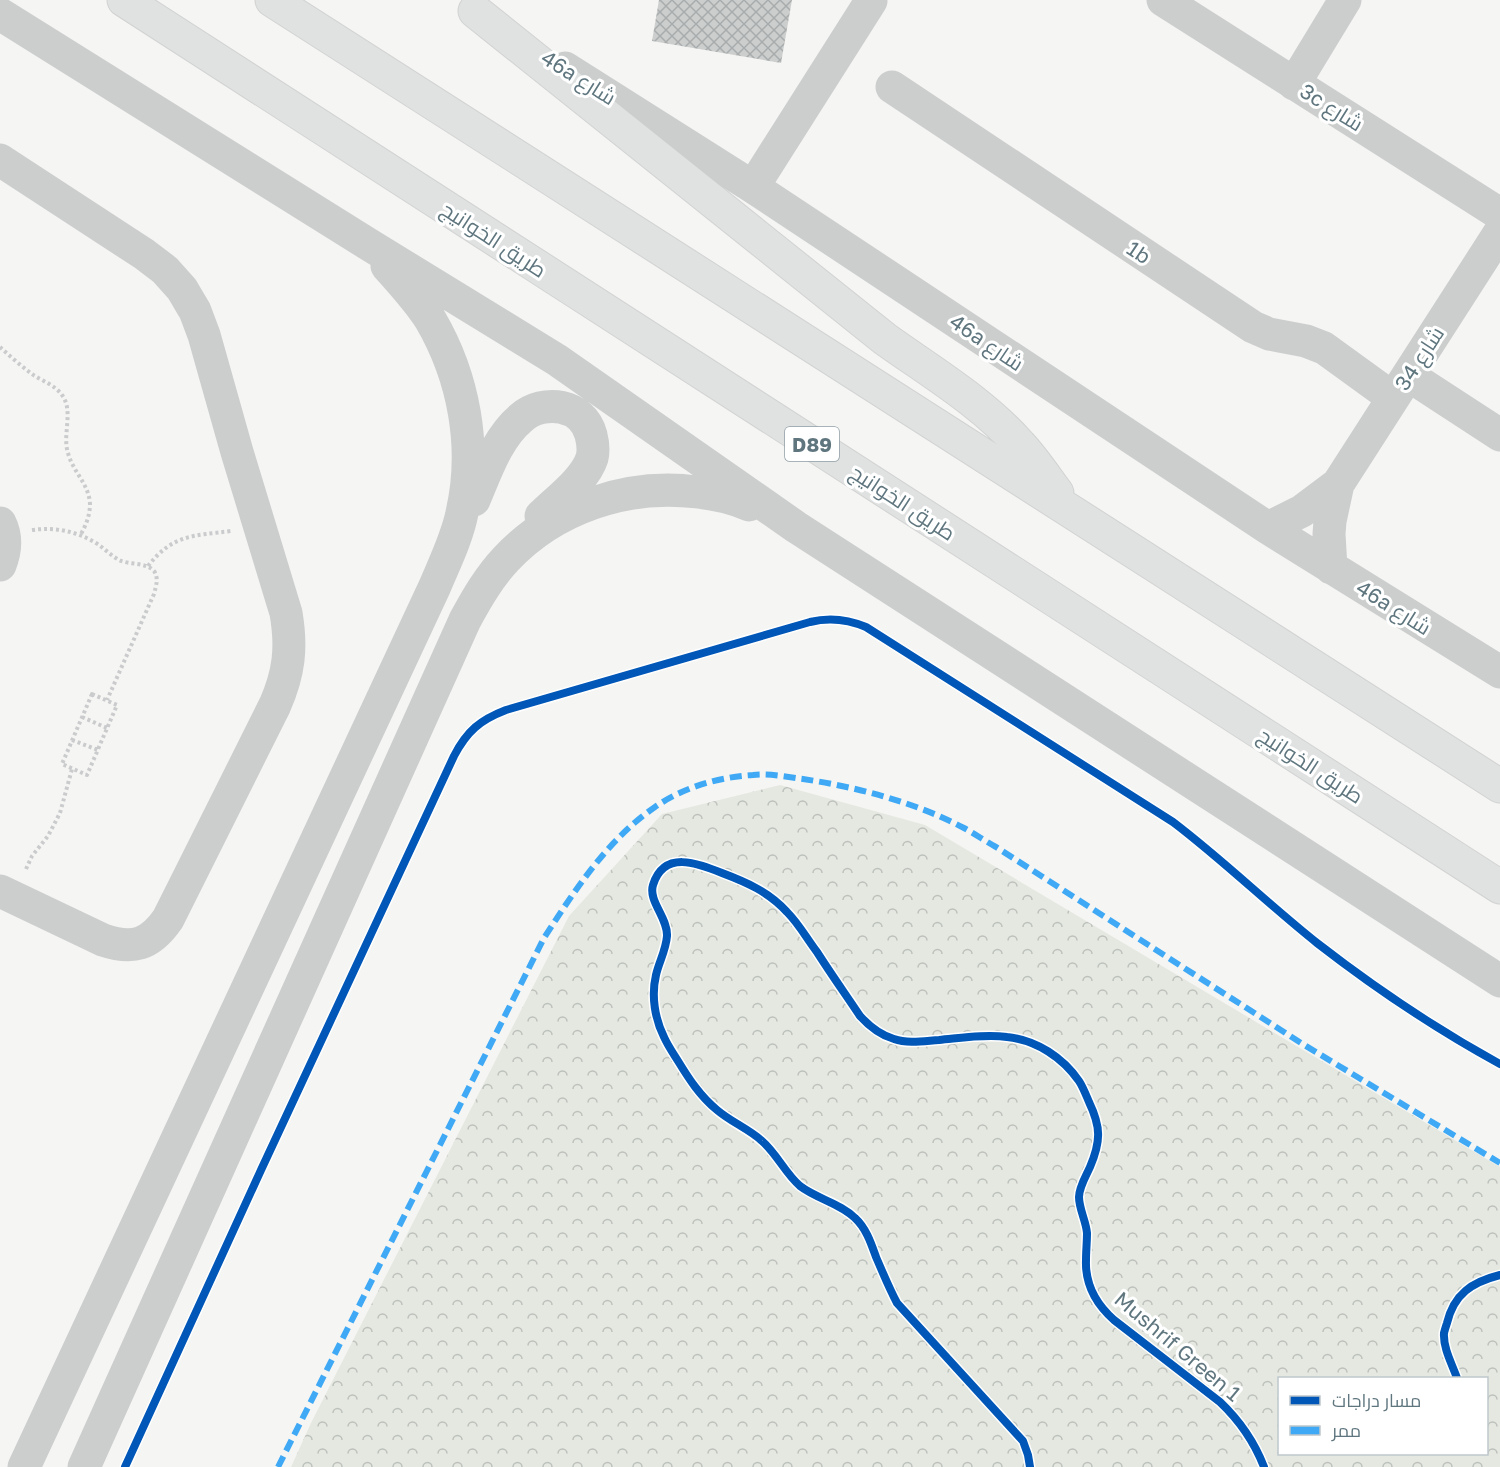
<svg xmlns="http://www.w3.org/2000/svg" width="1500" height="1467" font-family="'Golos Text',Cairo,sans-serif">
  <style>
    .forest { fill: url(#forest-crowns); fill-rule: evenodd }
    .building { fill: url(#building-cross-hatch) }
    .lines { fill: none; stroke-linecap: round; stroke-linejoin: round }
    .highway-casing { stroke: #d1d2d2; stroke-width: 35 }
    .path { stroke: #cacbcc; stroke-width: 4; stroke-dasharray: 3 3; stroke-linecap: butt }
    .minor { stroke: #cccece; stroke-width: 33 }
    .highway { stroke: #e0e1e1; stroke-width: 33 }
    .quiet { stroke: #3fa9f5; stroke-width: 6; stroke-dasharray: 12 6; stroke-linecap: butt }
    .cycleway-casing { stroke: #fff; stroke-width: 11 }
    .cycleway { stroke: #0057b8; stroke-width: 8 }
    .labels { text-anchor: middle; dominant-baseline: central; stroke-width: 6; stroke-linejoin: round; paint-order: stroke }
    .shield { fill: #fff; stroke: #8f9fa5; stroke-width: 1.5 }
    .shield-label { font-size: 20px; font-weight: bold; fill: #5f767f }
    .street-label { font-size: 21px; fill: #5f767f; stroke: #fff }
  </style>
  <defs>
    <pattern id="forest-crowns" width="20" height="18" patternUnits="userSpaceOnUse" patternTransform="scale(1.5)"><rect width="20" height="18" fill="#e5e8e1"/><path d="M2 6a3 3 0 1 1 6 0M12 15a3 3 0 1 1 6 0" fill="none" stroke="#bdc1bc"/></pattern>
    <pattern id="building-cross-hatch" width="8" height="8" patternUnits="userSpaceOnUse" patternTransform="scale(1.5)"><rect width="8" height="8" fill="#cccece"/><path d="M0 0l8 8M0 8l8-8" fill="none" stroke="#a9acac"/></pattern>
  </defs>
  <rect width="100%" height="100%" fill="#f5f5f3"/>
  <!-- forest -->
  <path class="forest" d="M780,785L925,825L1500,1167V1467H291L311,1423L569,916L662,814ZM1280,1378H1486V1454H1280Z"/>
  <!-- building -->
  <path class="building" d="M659,0H792L781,63L652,41Z"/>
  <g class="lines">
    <defs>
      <path id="highway" d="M124,0L1500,887
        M272,0L1500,786
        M475,11L885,339C931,372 982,402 1020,445C1034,460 1045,477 1057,493"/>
    </defs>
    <!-- highway casing -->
    <use href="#highway" class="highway-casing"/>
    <!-- path -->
    <path class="path" d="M0,347C10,356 21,366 32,374C42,381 55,385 62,395C74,411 62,435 68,453C73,472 89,484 90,504C90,515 86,525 81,534
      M32,530C55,527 76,531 96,543C104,548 110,555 119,560C129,565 146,562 154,571C159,578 156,586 154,594L107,700
      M148,566C173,534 193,536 231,531
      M92,694L117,705L87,775L62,764Z
      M82,717L107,728
      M72,740L98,750
      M26,869L32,856L48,836L60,813L72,769"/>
    <!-- minor -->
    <path class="minor" d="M1163,0L1500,214
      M0,14L368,244L557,360L796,527L1500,981
      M565,68L753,187L1268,528L1500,672
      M1294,84L1345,0
      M892,87L1253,327L1269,334L1306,341L1324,348L1393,398
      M0,160L144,254L165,270L182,289L195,311L204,335L237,452L286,613C292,648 289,673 275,705L168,919C150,945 133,950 103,940L0,891
      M753,187L871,1
      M1408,375L1500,435
      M474,500C486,472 497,438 521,418C544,398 583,404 591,435C593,443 594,450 592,458C585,480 557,500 541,516
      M0,523C7,537 6,550 0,565
      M1268,528L1302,511L1338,484L1500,232
      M1331,568L1329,534L1330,521L1338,484
      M24,1467L435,586C445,562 457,538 462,513C477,447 464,377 430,319C418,300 402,283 387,266
      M84,1467L465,620C477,598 489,577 506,559C554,508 627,483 697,492C715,494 733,498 749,505"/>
    <!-- highway -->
    <use href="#highway" class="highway"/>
    <!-- quiet -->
    <path class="quiet" d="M278,1467L544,938C575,890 607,840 655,807C684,787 719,777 753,775C770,773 787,777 803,779C857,787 917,803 964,828C975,834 985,841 996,847L1301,1043L1500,1163"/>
    <defs>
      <path id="cycleway" d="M1457,1378C1452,1364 1443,1348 1444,1333C1445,1329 1446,1326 1447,1323C1454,1294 1472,1282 1500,1275
        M125,1467L261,1170L454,756C467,731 480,720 506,710L810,622C830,617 847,619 866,627L1173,822C1223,860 1268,904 1317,943C1375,988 1436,1029 1500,1064
        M1030,1467L1028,1455L1023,1441L897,1303C889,1288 883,1273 876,1257C871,1243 866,1228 855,1218C840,1203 817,1199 800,1186C785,1173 777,1154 762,1141C749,1129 731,1122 717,1110C700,1096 689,1079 678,1061C673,1053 668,1046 664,1037C655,1019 651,996 656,975C659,962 666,950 667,936C668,918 648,901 653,885C664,850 697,863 722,873C746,882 769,892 787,912C799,924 807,939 817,952C831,974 846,995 860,1016C870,1027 880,1035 894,1039C908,1044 924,1041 939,1040C961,1038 985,1034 1007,1037C1037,1040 1063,1058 1079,1081C1083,1087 1086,1095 1089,1102C1101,1127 1101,1141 1090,1167C1086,1176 1079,1187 1079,1197C1079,1209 1086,1221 1087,1233C1087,1242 1086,1251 1086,1260C1085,1285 1096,1304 1114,1320L1220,1402C1240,1421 1254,1441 1264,1467"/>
    </defs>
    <!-- cycleway casing -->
    <use href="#cycleway" class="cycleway-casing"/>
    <!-- cycleway -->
    <use href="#cycleway" class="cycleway"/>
  </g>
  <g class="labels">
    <!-- shield labels -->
    <rect class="shield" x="785" y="427" width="54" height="34" rx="4.5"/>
    <g class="shield-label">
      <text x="812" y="444">D89</text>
    </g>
    <!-- street labels -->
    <g class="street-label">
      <text transform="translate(579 77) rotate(32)">46a شارع</text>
      <text transform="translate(1332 107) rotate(32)">3c شارع</text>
      <text transform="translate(494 239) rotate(33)">طريق الخوانيج</text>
      <text transform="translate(1139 252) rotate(34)">1b</text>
      <text transform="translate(987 342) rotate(34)">46a شارع</text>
      <text transform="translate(1419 358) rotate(-57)">شارع 34</text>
      <text transform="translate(903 502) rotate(33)">طريق الخوانيج</text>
      <text transform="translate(1394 607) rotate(32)">46a شارع</text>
      <text transform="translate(1311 765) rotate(33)">طريق الخوانيج</text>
      <text transform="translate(1178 1346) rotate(40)">Mushrif Green 1</text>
    </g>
  </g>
  <!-- legend -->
  <rect x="1278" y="1377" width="210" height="78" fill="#ffffff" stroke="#bfc8cc" stroke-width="1.5"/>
  <rect x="1290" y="1396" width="30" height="9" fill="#0057b8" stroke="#bfc8cc" stroke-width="1.5"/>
  <text x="1332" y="1407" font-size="18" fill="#5f767f">مسار دراجات</text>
  <rect x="1290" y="1426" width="30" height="9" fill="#3fa9f5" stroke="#bfc8cc" stroke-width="1.5"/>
  <text x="1332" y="1437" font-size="18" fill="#5f767f">ممر</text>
</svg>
